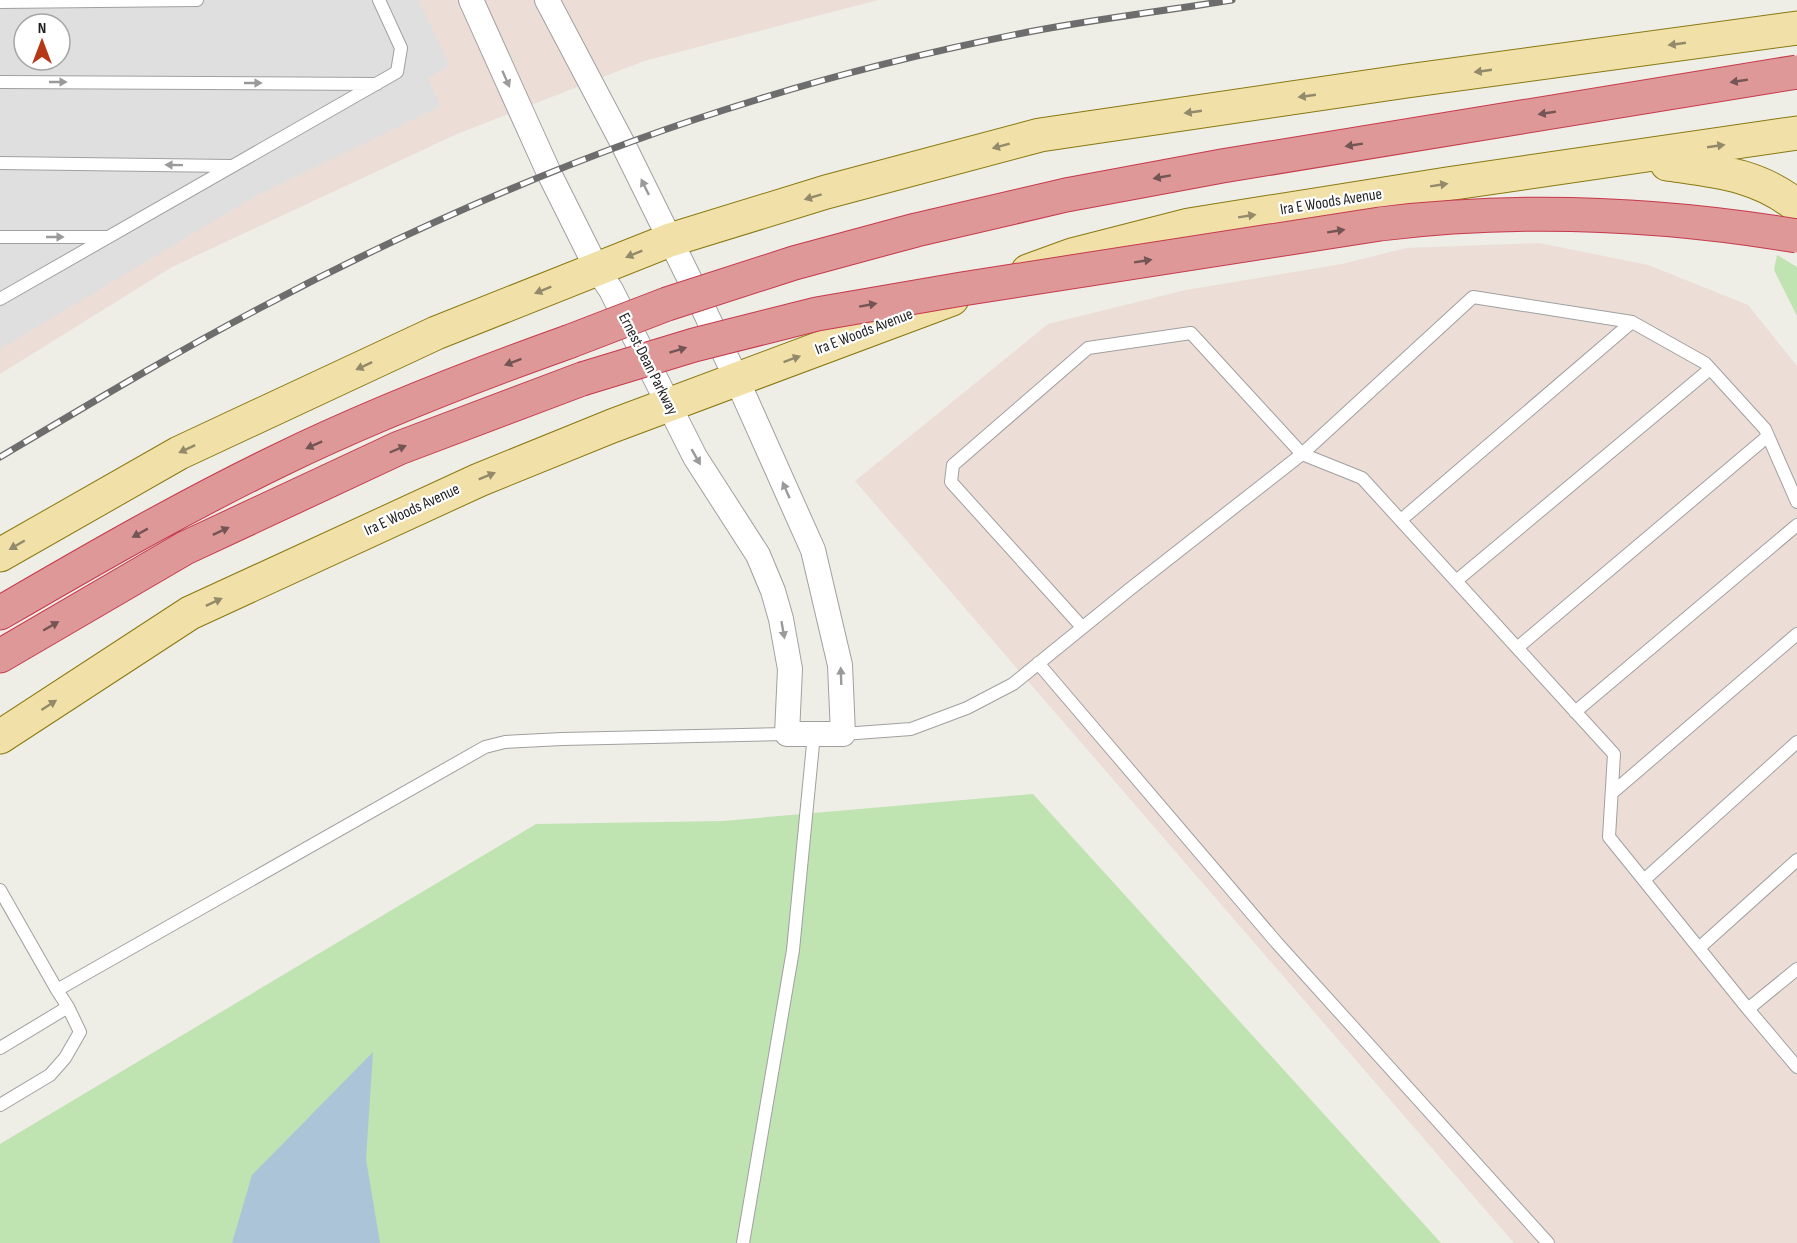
<svg xmlns="http://www.w3.org/2000/svg" width="1797" height="1243" font-family="'Sofia Sans Condensed',sans-serif">
  <style>
    .commercial { fill: #edddd7; fill-rule: evenodd }
    .grass { fill: #c0e3b2 }
    .parking { fill: #dfdfdf; fill-rule: evenodd }
    .water { fill: #acc4d7 }
    .lines { fill: none; stroke-linecap: round; stroke-linejoin: round }
    .service-casing { stroke: #a0a0a0; stroke-width: 14 }
    .minor-casing { stroke: #a0a0a0; stroke-width: 26 }
    .primary-casing { stroke: #887911; stroke-width: 35 }
    .motorway-casing { stroke: #c6394c; stroke-width: 35 }
    .service { stroke: #fff; stroke-width: 12 }
    .minor { stroke: #fff; stroke-width: 24 }
    .primary { stroke: #f1e1a8; stroke-width: 33 }
    .motorway { stroke: #dd9897; stroke-width: 33 }
    .rail-casing { stroke: #6d6d6d; stroke-width: 7 }
    .rail { stroke: #fff; stroke-width: 4.5; stroke-dasharray: 14; stroke-linecap: butt }
    .motorway-bridge-casing { stroke: #c6394c; stroke-width: 35; stroke-linecap: butt }
    .motorway-bridge { stroke: #dd9897; stroke-width: 33 }
    .oneway { fill: #928a6a }
    .oneway2 { fill: #9a9a9a }
    .oneway3 { fill: #745555 }
    .labels { text-anchor: middle; dominant-baseline: central; stroke-width: 4.5; stroke-linejoin: round; paint-order: stroke }
    .street-label { font-size: 16px; fill: #1f1f1f; stroke: #fff }
  </style>
  <rect width="100%" height="100%" fill="#eeede6"/>
  <!-- commercial -->
  <path class="commercial" d="M0,0H878L644,61L457,134L172,267L0,374ZM24,24H60V60H24Z
    M1539,243L1648,265L1748,305L1797,366V1243H1514L855,481L1048,324L1186,290L1342,264L1406,248Z"/>
  <!-- grass -->
  <path class="grass" d="M1777,255L1797,267V316L1774,270Z
    M1033,794L1441,1243H0V1144L536,824L723,821Z"/>
  <!-- parking -->
  <path class="parking" d="M0,0H419L450,66L428,78L441,106L254,197L0,349ZM24,24H60V60H24Z"/>
  <!-- water -->
  <path class="water" d="M373,1052L366,1159L380,1243H232L252,1175Z"/>
  <g class="lines">
    <defs>
      <path id="service" d="M0,2L197,0
        M0,82L377,84
        M0,163L231,166
        M0,237H107
        M0,299L397,72L401,48L379,0
        M1401,520L1632,322
        M1456,581L1710,369
        M1082,627L951,482L953,465L1088,348L1191,333L1302,454L1362,478L1614,754L1609,837L1748,1009L1797,1067
        M1517,648L1768,436
        M1038,663L1277,943L1548,1243
        M1575,712L1797,525
        M843,734L911,729L967,708L1013,684L1130,589L1302,454L1473,297L1632,322L1705,363L1765,429L1797,502
        M1612,793L1797,634
        M1644,880L1797,742
        M0,890L57,990L485,747L505,742L562,739L787,734
        M1699,948L1797,860
        M1748,1009L1797,969
        M0,1048L68,1007L57,990
        M0,1105L50,1075L65,1058L80,1032L68,1007
        M743,1243L793,950L814,734"/>
      <path id="minor" d="M471,0L549,173L597,269L611,290L695,457L758,555L773,591L781,619L790,669L787,734H843L840,665L813,550L737,380L691,282L623,144L547,0"/>
      <path id="primary" d="M1667,164C1715,171 1758,174 1797,206
        M1028,271L1072,255L1189,225L1447,184L1797,133
        M0,555L179,453L436,333L670,240L826,192L1040,135L1407,81L1797,28
        M0,737L190,613L479,480L612,426L952,299"/>
      <path id="motorway" d="M0,613C91,560 183,507 278,461C372,415 470,377 568,342
        M0,656L185,548L399,448L582,379"/>
    </defs>
    <!-- service casing -->
    <use href="#service" class="service-casing"/>
    <!-- minor casing -->
    <use href="#minor" class="minor-casing"/>
    <!-- primary casing -->
    <use href="#primary" class="primary-casing"/>
    <!-- motorway casing -->
    <use href="#motorway" class="motorway-casing"/>
    <!-- service -->
    <use href="#service" class="service"/>
    <!-- minor -->
    <use href="#minor" class="minor"/>
    <!-- primary -->
    <use href="#primary" class="primary"/>
    <!-- motorway -->
    <use href="#motorway" class="motorway"/>
    <defs>
      <path id="rail" d="M0,457C86,406 171,355 260,308C419,224 585,152 756,100C845,72 937,50 1028,32C1095,19 1164,11 1232,0"/>
    </defs>
    <!-- rail casing -->
    <use href="#rail" class="rail-casing"/>
    <!-- rail -->
    <use href="#rail" class="rail"/>
    <defs>
      <path id="motorway-bridge" d="M568,342L667,304L794,263L916,230L1066,195L1222,166L1797,72
        M582,379L694,345L817,314L962,289L1380,224C1519,207 1659,213 1797,236"/>
    </defs>
    <!-- motorway-bridge casing -->
    <use href="#motorway-bridge" class="motorway-bridge-casing"/>
    <!-- motorway-bridge -->
    <use href="#motorway-bridge" class="motorway-bridge"/>
  </g>
  <!-- one-way arrows -->
  <defs><path id="oneway-solid" d="M-6-.8H1V-3.2L6.5 0L1 3.2V.8H-6Z" transform="scale(1.5)"/></defs>
  <g class="oneway">
    <use href="#oneway-solid" transform="translate(1677 44) rotate(172)"/>
    <use href="#oneway-solid" transform="translate(1483 71) rotate(172)"/>
    <use href="#oneway-solid" transform="translate(1307 96) rotate(172)"/>
    <use href="#oneway-solid" transform="translate(1193 112) rotate(172)"/>
    <use href="#oneway-solid" transform="translate(1001 146) rotate(165)"/>
    <use href="#oneway-solid" transform="translate(1716 146) rotate(-8)"/>
    <use href="#oneway-solid" transform="translate(1439 185) rotate(-9)"/>
    <use href="#oneway-solid" transform="translate(813 197) rotate(163)"/>
    <use href="#oneway-solid" transform="translate(1247 216) rotate(-9)"/>
    <use href="#oneway-solid" transform="translate(634 254) rotate(158)"/>
    <use href="#oneway-solid" transform="translate(543 290) rotate(158)"/>
    <use href="#oneway-solid" transform="translate(792 359) rotate(-20)"/>
    <use href="#oneway-solid" transform="translate(364 366) rotate(155)"/>
    <use href="#oneway-solid" transform="translate(187 449) rotate(155)"/>
    <use href="#oneway-solid" transform="translate(487 476) rotate(-22)"/>
    <use href="#oneway-solid" transform="translate(17 545) rotate(150)"/>
    <use href="#oneway-solid" transform="translate(214 602) rotate(-25)"/>
    <use href="#oneway-solid" transform="translate(49 705) rotate(-33)"/>
  </g>
  <g class="oneway2">
    <use href="#oneway-solid" transform="translate(506 79) rotate(66)"/>
    <use href="#oneway-solid" transform="translate(58 82)"/>
    <use href="#oneway-solid" transform="translate(253 83)"/>
    <use href="#oneway-solid" transform="translate(174 165) rotate(-179)"/>
    <use href="#oneway-solid" transform="translate(645 187) rotate(-116)"/>
    <use href="#oneway-solid" transform="translate(55 237)"/>
    <use href="#oneway-solid" transform="translate(696 457) rotate(60)"/>
    <use href="#oneway-solid" transform="translate(786 490) rotate(-114)"/>
    <use href="#oneway-solid" transform="translate(783 630) rotate(80)"/>
    <use href="#oneway-solid" transform="translate(841 676) rotate(-92)"/>
  </g>
  <g class="oneway3">
    <use href="#oneway-solid" transform="translate(1739 81) rotate(171)"/>
    <use href="#oneway-solid" transform="translate(1547 113) rotate(171)"/>
    <use href="#oneway-solid" transform="translate(1354 145) rotate(171)"/>
    <use href="#oneway-solid" transform="translate(1162 177) rotate(170)"/>
    <use href="#oneway-solid" transform="translate(1336 231) rotate(-9)"/>
    <use href="#oneway-solid" transform="translate(1143 261) rotate(-9)"/>
    <use href="#oneway-solid" transform="translate(868 305) rotate(-10)"/>
    <use href="#oneway-solid" transform="translate(678 350) rotate(-17)"/>
    <use href="#oneway-solid" transform="translate(513 362) rotate(159)"/>
    <use href="#oneway-solid" transform="translate(314 445) rotate(156)"/>
    <use href="#oneway-solid" transform="translate(398 449) rotate(-23)"/>
    <use href="#oneway-solid" transform="translate(221 531) rotate(-25)"/>
    <use href="#oneway-solid" transform="translate(140 533) rotate(151)"/>
    <use href="#oneway-solid" transform="translate(51 626) rotate(-30)"/>
  </g>
  <g class="labels">
    <!-- street labels -->
    <g class="street-label">
      <text transform="translate(1331 202) rotate(-9)">Ira E Woods Avenue</text>
      <text transform="translate(864 332) rotate(-21)">Ira E Woods Avenue</text>
      <text transform="translate(648 364) rotate(63)">Ernest Dean Parkway</text>
      <text transform="translate(412 510) rotate(-25)">Ira E Woods Avenue</text>
    </g>
  </g>
  <!-- north arrow -->
  <g transform="translate(42 42)"><circle r="28" fill="#ffffff" stroke="#a5a5a5" stroke-width="1.5"/>
  <path d="M0-4.5L10 22L0 15L-10 22Z" fill="#b63817"/>
  <text y="-9" font-size="16" font-weight="bold" text-anchor="middle" fill="#1f1f1f">N</text>
  </g>
</svg>
